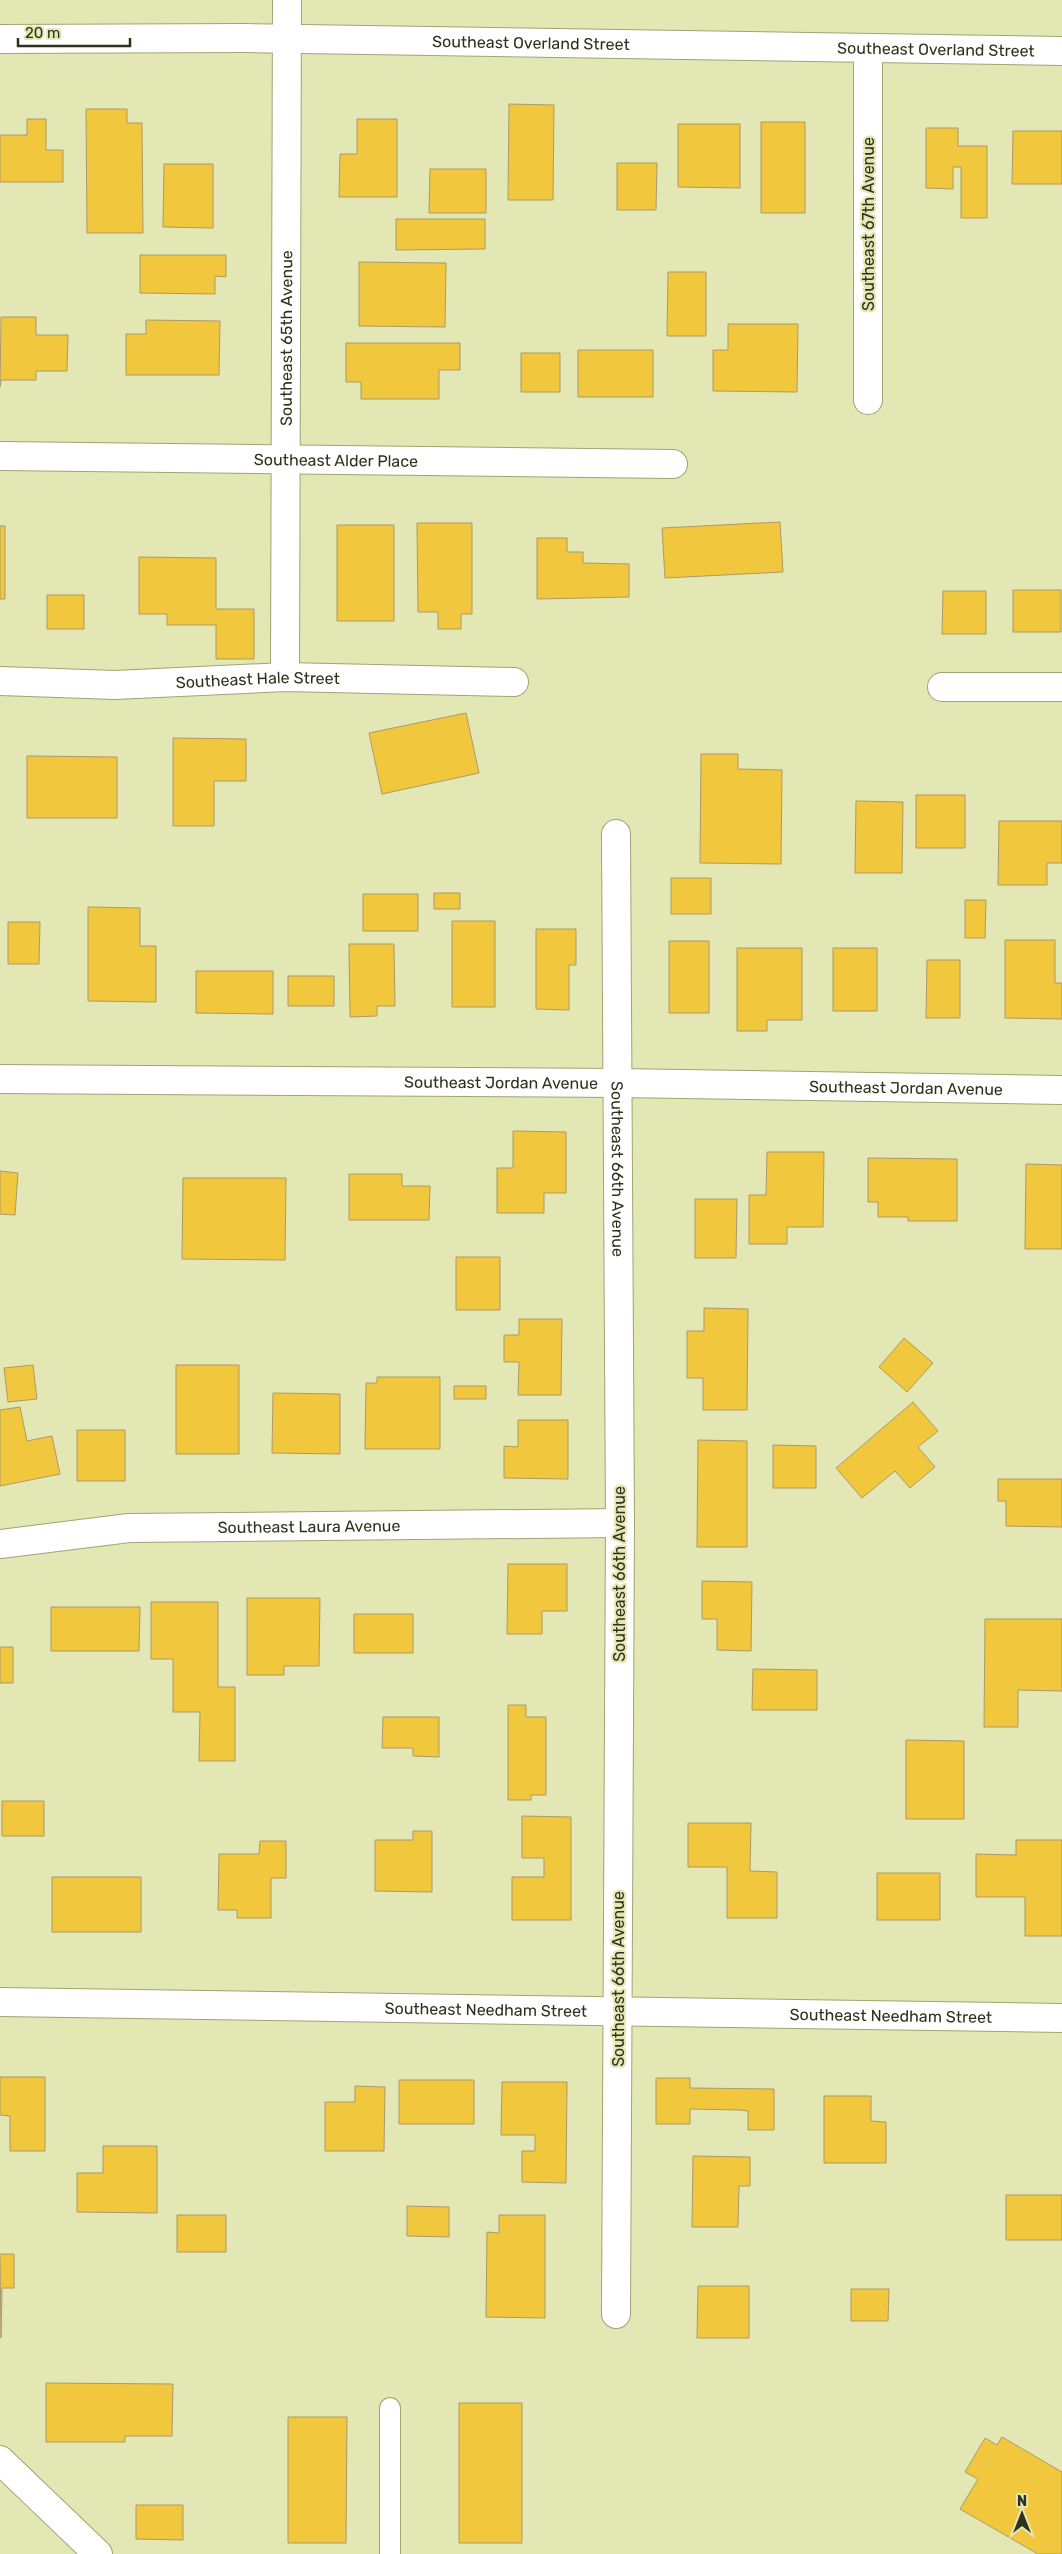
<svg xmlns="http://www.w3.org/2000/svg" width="1062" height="2554" font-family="Rubik,sans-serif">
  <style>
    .building { fill: #f1c73d; stroke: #ab9a6a }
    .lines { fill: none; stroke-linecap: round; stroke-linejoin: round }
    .service-casing { stroke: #a0a472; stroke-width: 22 }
    .minor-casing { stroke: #a0a472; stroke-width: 30 }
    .service { stroke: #fff; stroke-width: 20 }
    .minor { stroke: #fff; stroke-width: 28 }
    .labels { text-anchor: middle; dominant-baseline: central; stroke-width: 4.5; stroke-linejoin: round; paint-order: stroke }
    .street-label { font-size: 16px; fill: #30311c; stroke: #e3e7b3 }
  </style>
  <rect width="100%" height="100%" fill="#e3e7b3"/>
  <!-- building -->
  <path class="building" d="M509,104L554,105L553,200H508Z
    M86,109H127V123H142L143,233H87Z
    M27,119H46V150H63V182H0V135H27Z
    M357,119H397V197H339L340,154H357Z
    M761,122H805V213H761Z
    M678,124H740V188L678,187Z
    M926,128H958V146H987V218H961V167H953V189L926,188Z
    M1013,131H1062V184H1012Z
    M617,163H657L656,210H617Z
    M164,164H213V228L163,227Z
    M430,169H486V213H429Z
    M396,219H485V249L396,250Z
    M140,255H226V277L215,276V294L140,293Z
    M359,262L446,263L445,327L359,326Z
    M668,272H706V336H667Z
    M1,317H36V335H68L67,371H36V380H1L0,387Z
    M146,320L220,321L219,375H126V334H146Z
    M728,324H798L797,392L713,391V350H728Z
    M346,343H460V370H439V399H361V382H346Z
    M578,350H653V397H578Z
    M521,353H560V392H521Z
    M780,522L783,572L665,578L662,528Z
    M417,523H472V614H461V629H438V612H418Z
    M337,525H394V621H337Z
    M0,526H5V599H0Z
    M537,538H567V552H583V563L629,564V597L537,599Z
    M139,557L216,558V609H254V659H216V625H167V614H139Z
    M1013,590H1061V632H1013Z
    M943,591H986V634H942Z
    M47,595H84V629H47Z
    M466,713L479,773L382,794L369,733Z
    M173,738L246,739V781H214V826H173Z
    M701,754H738V769L782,770L781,864L700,863Z
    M27,756L117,757V818H27Z
    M916,795H965V848H916Z
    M856,801L903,802L902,873H855Z
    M999,821H1062V863H1047V885H998Z
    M671,878H711V914H671Z
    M434,893H460V909H434Z
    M363,894H418V931H363Z
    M965,900H986L985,938H965Z
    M88,907L140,908V946H156V1002L88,1001Z
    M452,921H495V1007H452Z
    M8,922H40L39,964H8Z
    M536,929H576V965H569V1010L536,1009Z
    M1005,940H1055V983H1062V1019L1005,1018Z
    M669,941H709V1013H669Z
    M349,944H394L395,1006H377V1016L350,1017Z
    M737,948H802V1020H767V1031H737Z
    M833,948H877V1011H833Z
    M927,960H960V1018H926Z
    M196,971H273V1014L196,1013Z
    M288,976H334V1006H288Z
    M513,1131L566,1132V1193H544V1213H497V1168H513Z
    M767,1152H824L823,1227H787V1244H749V1195H766Z
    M868,1158L957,1159V1221H908V1217H878V1202H868Z
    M1026,1164L1062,1165V1249H1025Z
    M0,1171L18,1173L15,1215L0,1214Z
    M349,1174H402V1186H430L429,1220H349Z
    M183,1178H286L285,1260L182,1259Z
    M695,1199H737L736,1258H695Z
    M456,1257H500V1310H456Z
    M704,1308L748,1309L747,1410H703V1378H687V1331H704Z
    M519,1319H562L561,1395H518L519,1362H504V1335H519Z
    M904,1338L933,1363L907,1392L879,1367Z
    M33,1365L37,1399L8,1402L4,1368Z
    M176,1365H239V1454H176Z
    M377,1377H440V1449H365L366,1383H377Z
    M454,1386H486V1399H454Z
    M273,1393L340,1394V1454L272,1453Z
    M913,1402L938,1431L918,1447L935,1467L910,1488L895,1471L862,1498L836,1468Z
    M20,1407L27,1441L52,1436L60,1474L0,1486V1410Z
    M518,1420H568V1479L504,1478V1446L518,1447Z
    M77,1430H125V1481H77Z
    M698,1440L747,1441V1547H697Z
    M773,1445L816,1446V1488H773Z
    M998,1479H1062V1527L1006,1526V1501H998Z
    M508,1564H567V1611H542V1634H507Z
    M702,1581L752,1582L751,1651L717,1650V1619H702Z
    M247,1598H320L319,1666H284V1675H247Z
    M151,1602H218V1687H235V1761H199L200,1712H173V1659H151Z
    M51,1607H140L139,1651H51Z
    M354,1614H413V1653H354Z
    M985,1619H1062V1691L1018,1690V1727H984Z
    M0,1647H13V1683H0Z
    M753,1669L817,1670V1710H752Z
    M508,1705H526V1717H546V1795H531V1800H508Z
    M383,1717H439V1757L413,1756V1748H382Z
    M906,1740L964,1741V1819H906Z
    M2,1801H44V1836H2Z
    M522,1816L571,1817V1920H512V1877H544V1858H522Z
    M688,1823H751L750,1871L777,1872V1918H727V1867H688Z
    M413,1831H432V1892L375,1891V1840H413Z
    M1016,1840H1062V1936H1025V1897H976V1854L1016,1855Z
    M260,1841H286V1878H271V1918H237V1910H218L219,1854H259Z
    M877,1873H940V1920H877Z
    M52,1877H141V1932H52Z
    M0,2077H45V2151H10V2116L0,2115Z
    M656,2078H690V2088L774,2089V2130H748V2111L739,2110L690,2109V2124H656Z
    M399,2080H474V2124H399Z
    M502,2082H567L566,2183L522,2182V2151H535V2135H501Z
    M355,2086L385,2087L384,2151H325V2102H355Z
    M824,2096H871V2121L886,2122V2163H824Z
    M103,2146H157V2213L77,2212V2173H103Z
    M693,2156L750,2157V2186H739L738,2227H692Z
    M1006,2195H1062V2240H1006Z
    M407,2206L449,2207V2237L407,2236Z
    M177,2215H226V2252H177Z
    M499,2215H545V2318L486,2317L487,2232L499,2233Z
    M0,2254H14V2288H2L1,2338Z
    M698,2286H749V2338H697Z
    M851,2289H889L888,2321H851Z
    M46,2383L173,2384L172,2436H125V2442H46Z
    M459,2403H522V2543H459Z
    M288,2417H347L346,2543H288Z
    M1002,2437L1062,2472V2554H1038L960,2509L978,2479L965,2472L985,2438L997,2445Z
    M136,2505H183V2540L136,2539Z"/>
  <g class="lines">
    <defs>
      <path id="service" d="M390,2408V2554"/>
      <g id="minor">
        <path id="s1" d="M0,39L246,38L1062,51"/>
        <path d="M868,48V400"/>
        <path id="s2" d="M0,456L673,464"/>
        <path id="s3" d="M285,677L287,0"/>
        <path id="s4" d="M0,681L115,685L285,677L514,682"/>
        <path d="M942,687H1062"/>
        <path id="s5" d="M616,834L620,1523L616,2314"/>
        <path id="s6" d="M0,1079L619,1083L1062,1090"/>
        <path id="s7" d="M0,1544L129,1528L620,1523"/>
        <path id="s8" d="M0,2002L1062,2018"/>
        <path d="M0,2460L98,2554"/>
      </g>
    </defs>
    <!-- service casing -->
    <use href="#service" class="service-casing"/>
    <!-- minor casing -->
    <use href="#minor" class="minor-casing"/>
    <!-- service -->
    <use href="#service" class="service"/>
    <!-- minor -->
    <use href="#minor" class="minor"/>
  </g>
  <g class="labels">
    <!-- street labels -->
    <g class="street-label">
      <text stroke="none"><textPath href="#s1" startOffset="531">Southeast Overland Street</textPath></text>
      <text stroke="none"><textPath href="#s1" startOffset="936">Southeast Overland Street</textPath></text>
      <text transform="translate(868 224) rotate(-90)">Southeast 67th Avenue</text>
      <text stroke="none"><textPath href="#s3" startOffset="339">Southeast 65th Avenue</textPath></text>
      <text stroke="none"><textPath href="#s2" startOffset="336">Southeast Alder Place</textPath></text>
      <text stroke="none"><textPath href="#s4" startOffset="258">Southeast Hale Street</textPath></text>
      <text stroke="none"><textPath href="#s6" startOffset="501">Southeast Jordan Avenue</textPath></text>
      <text stroke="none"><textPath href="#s6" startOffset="906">Southeast Jordan Avenue</textPath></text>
      <text stroke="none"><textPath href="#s5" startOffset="335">Southeast 66th Avenue</textPath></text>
      <text stroke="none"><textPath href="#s7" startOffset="310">Southeast Laura Avenue</textPath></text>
      <text transform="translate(619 1574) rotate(-90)">Southeast 66th Avenue</text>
      <text transform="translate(618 1979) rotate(-90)">Southeast 66th Avenue</text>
      <text stroke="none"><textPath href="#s8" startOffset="486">Southeast Needham Street</textPath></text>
      <text stroke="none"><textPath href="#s8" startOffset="891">Southeast Needham Street</textPath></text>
    </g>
  </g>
  <!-- north arrow -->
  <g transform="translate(1022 2514)" stroke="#e3e7b3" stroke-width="4" paint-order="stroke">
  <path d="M0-4L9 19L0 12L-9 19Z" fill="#30311c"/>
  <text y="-8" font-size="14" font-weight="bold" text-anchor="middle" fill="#30311c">N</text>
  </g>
  <!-- scale -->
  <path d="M18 38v8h112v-8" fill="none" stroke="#30311c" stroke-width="2.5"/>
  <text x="25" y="38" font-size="15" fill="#30311c" stroke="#e3e7b3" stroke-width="4" paint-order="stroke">20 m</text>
</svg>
